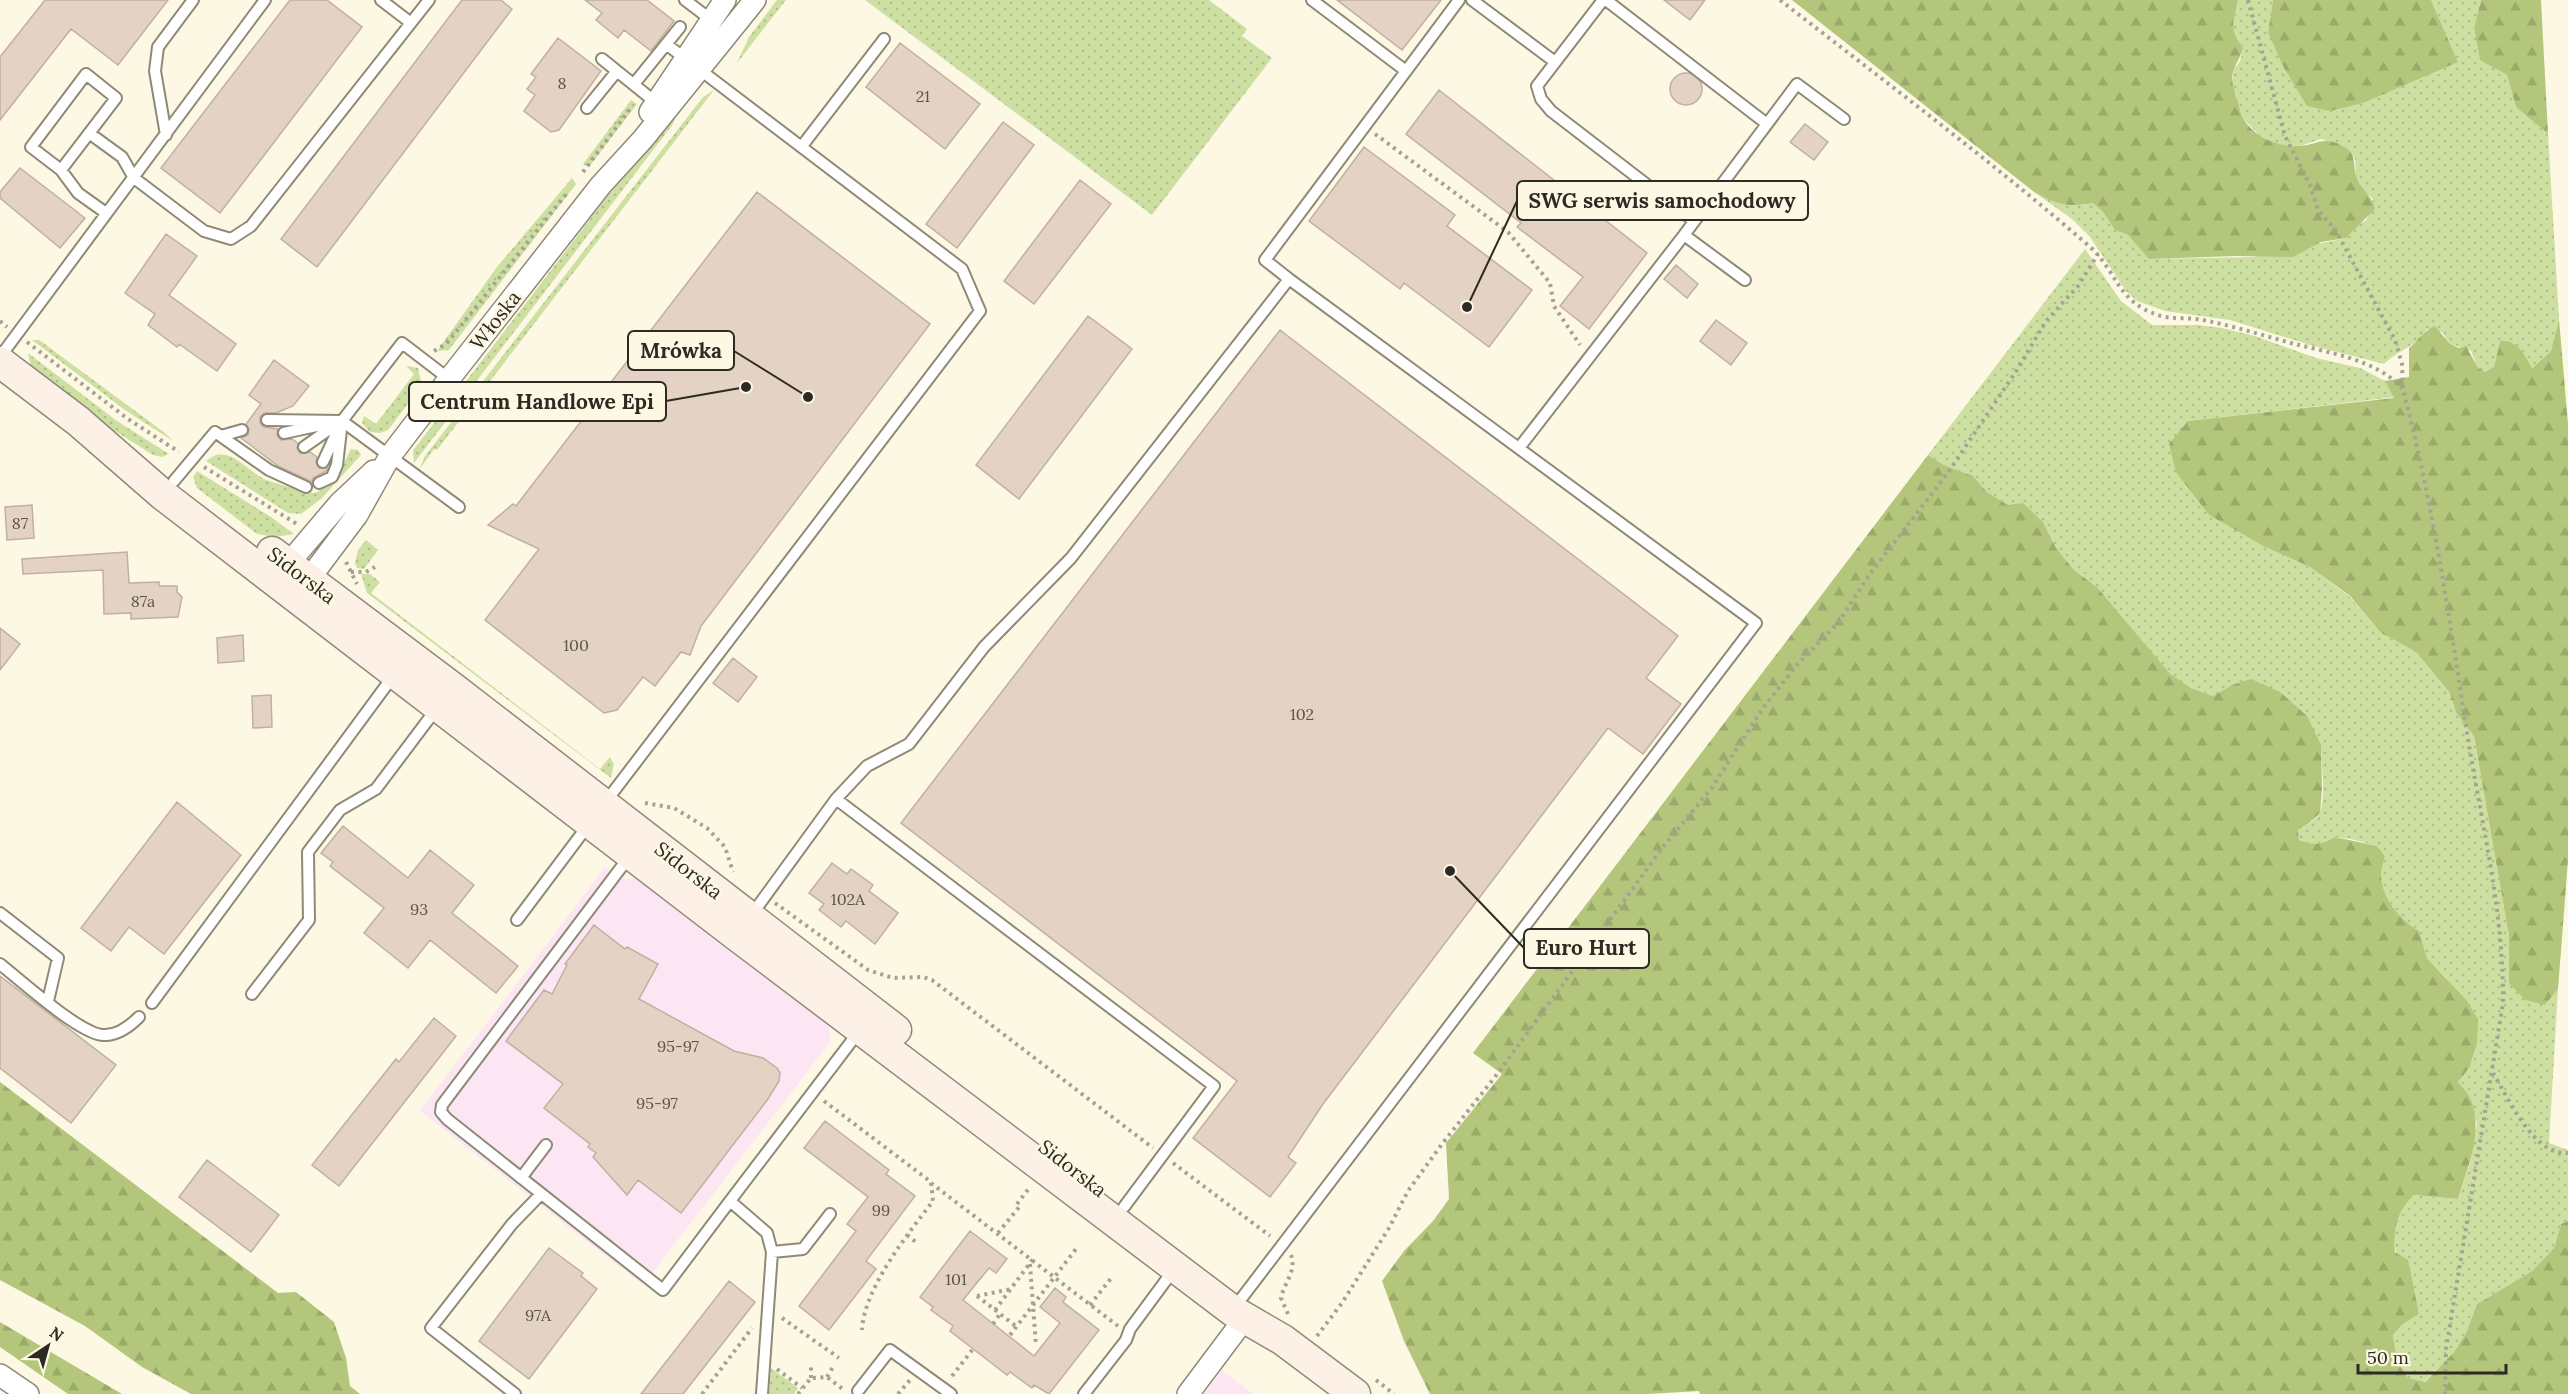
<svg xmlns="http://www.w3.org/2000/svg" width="2568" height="1394" font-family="Lora,serif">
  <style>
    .education { fill: #fde6f3 }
    .grass { fill: url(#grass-dots) }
    .forest { fill: url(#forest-firs) }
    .building { fill: #e4d2c4; stroke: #c1afa2; stroke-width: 1.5 }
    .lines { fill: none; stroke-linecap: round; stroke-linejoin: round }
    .lane-casing { stroke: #8e8a77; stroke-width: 14 }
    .street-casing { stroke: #8e8a77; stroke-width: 24 }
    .secondary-casing { stroke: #8e8a77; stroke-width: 33 }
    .path { stroke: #a6a293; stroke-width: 4; stroke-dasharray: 3 4.5; stroke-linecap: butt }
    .lane { stroke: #fff; stroke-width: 10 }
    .street { stroke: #fff; stroke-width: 21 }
    .secondary { stroke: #fcf0e7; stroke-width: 30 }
    .labels { text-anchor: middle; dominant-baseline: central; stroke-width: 5; stroke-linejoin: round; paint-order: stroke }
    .number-label { font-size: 16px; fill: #5a544a }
    .street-label { font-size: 20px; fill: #2c2a22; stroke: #fdf8e3 }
    .leader { fill: none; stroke: #2c2a22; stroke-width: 2 }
    .callout-dot { fill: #2c2a22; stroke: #fdf8e3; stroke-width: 2 }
    .callout { fill: #fdf8e3; stroke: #2c2a22; stroke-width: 2 }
    .callout-label { font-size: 21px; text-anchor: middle; font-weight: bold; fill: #2c2a22 }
  </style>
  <defs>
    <pattern id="grass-dots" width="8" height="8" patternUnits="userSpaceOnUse" patternTransform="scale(1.5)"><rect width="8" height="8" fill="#cedfa2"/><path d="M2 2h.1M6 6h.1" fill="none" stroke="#b1c08b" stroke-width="1.8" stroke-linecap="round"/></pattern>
    <pattern id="forest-firs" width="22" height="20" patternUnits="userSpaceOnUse" patternTransform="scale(1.5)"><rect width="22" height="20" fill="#b3c67b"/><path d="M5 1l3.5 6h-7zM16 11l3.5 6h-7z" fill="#9aaa6a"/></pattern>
  </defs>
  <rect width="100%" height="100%" fill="#fdf8e3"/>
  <!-- education -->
  <path class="education" d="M605,867L622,879L638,878L828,1024L831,1041L643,1285L420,1111Z
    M1222,1370L1244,1387L1253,1394H1204Z"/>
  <!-- grass -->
  <path class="grass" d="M777,0H786L737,63L749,37Z
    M865,0H1209L1247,29L1242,36L1272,58L1152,215Z
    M2238,0H2273L2268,32L2458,62L2431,0H2481L2474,28L2480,59L2507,75L2516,107L2548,134L2559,319L2551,351L2531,368L2514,343L2500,341L2494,367L2485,372L2478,369L2471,351L2449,343L2442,332L2427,329C2416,347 2398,350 2384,364L2310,345L2230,320L2165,311L2137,301L2126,291L2090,237L2072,219L2034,192C2055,203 2069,208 2093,203L2103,212L2115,230L2128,235L2150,259L2254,257L2346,238L2359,224L2367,220L2373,199L2365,192L2356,176L2355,159L2344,146L2321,139L2300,146L2277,145L2259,135L2243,118L2232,81L2234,69L2240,61L2243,48C2228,27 2234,23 2238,0Z
    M714,90L437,450L434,449L419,470L425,456L703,97Z
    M631,100L637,104L589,167L583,164Z
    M677,113L673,124L414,463L413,450L418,444L607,197Z
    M572,178L576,184L449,350L437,351L497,267Z
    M2085,249L2121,301L2152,325H2198L2222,328L2255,336L2316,358L2360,368L2385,381L2395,397L2188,421L2209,515L2263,546L2310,567L2350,597L2381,633L2416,652L2450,693L2456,713L2474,736L2509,936L2510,983L2545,1005L2558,989L2549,1143L2568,1150V1221L2561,1224L2554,1248L2532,1271L2477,1304L2466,1333L2454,1352L2424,1382L2408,1378L2397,1360L2393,1335L2403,1324L2419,1314C2408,1266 2372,1241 2414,1195L2458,1199L2470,1163L2477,1124L2471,1099L2458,1082L2447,979L2427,958L2419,931C2400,919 2383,900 2381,876C2381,870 2384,862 2385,856L2377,846L2351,839L2335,837L2324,844L2310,845L2299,840L2298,830C2305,826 2316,820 2320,812C2326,795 2321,763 2321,745L2232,685L2213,696L2191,688L2170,675L2097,587L2074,570L2056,548L2043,522L2008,505L1987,492L1973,476L1944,465L1928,455Z
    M32,340H39L46,345L165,433L173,441L125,410Z
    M28,353L117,421L169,454L162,457L153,455L96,419L31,367Z
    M406,366L418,368L422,385L388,430L380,433L370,432L362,423L364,416L376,424L414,374Z
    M351,449L358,450L361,455L321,499L301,514L288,513L206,461C228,442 245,469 264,479C271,482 308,493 315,493L333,483Z
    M197,471L271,517L294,534L275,537L257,534L197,488L193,477Z
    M366,540L378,550L364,569L357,568L355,563L358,550Z
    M361,574H370L380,582L371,593L600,769L610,757L614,764L611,778L367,593Z
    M771,1368L798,1388L794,1394H769Z"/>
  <!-- forest -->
  <path class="forest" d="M1792,0H2238C2234,23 2228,27 2243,48C2240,59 2233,67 2232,78C2232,84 2235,90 2236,96C2239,102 2240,112 2243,118C2254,137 2277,147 2298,146C2317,146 2321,135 2343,146C2358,154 2352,166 2357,178C2362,190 2372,196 2375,209L2346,238L2321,242L2293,257L2236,256L2149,259L2128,235L2115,230L2103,212L2093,203C2067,208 2056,204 2034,192Z
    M2273,0H2431L2458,62L2363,103L2330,111L2307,106L2283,66L2268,32Z
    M2481,0H2541L2548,134L2516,107L2507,75L2480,60L2474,28Z
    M2559,319L2568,424V860L2558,989L2545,1005L2525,1000L2509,983V936L2474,736L2456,713L2450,693L2416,652L2381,633L2350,596L2310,567L2263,546L2209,515L2176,472L2169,444L2188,421L2394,398L2385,381L2409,377V348C2418,341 2424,330 2435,326L2449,343L2459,348L2466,346L2478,368L2485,372L2494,367L2500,341C2518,339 2524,355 2532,368L2551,351Z
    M1928,455L1944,465L1973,476L1987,492L2008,505L2023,503L2043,522L2056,548L2074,570L2097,587L2170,674L2191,688L2213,696L2232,685L2251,679L2280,692L2307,716L2321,745L2322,789L2320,813L2309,823L2298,830L2299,840C2313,846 2322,845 2335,837L2377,846L2385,856C2384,862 2381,870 2381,876C2383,900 2400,919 2419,931L2427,958L2467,1001L2478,1019L2477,1043L2469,1068L2458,1082C2463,1088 2469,1094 2472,1102C2483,1135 2467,1168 2458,1199L2414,1195C2397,1213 2393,1227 2395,1252L2408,1260L2419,1314L2403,1324L2393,1335L2397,1360L2408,1378L2425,1382L2454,1352L2466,1333L2477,1304L2532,1271L2554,1248L2561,1224L2568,1221V1394H1700L1699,1391L1648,1394H1430L1404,1341L1382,1281L1404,1251L1433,1221L1449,1199L1446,1143L1502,1074L1473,1053Z
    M0,1082L278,1293L296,1292L334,1322L346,1358L350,1386L360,1394H191L142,1367L85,1326L0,1280Z
    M0,1322L122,1394H68L0,1347Z"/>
  <!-- building -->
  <path class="building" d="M45,0H168L118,65L71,29L0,120V57Z
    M290,0H327L362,27L220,213L161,168Z
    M462,0H501L512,9L317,267L281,239Z
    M585,0H647L674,21L651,51L624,30L618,38L596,20L602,13Z
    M1337,0H1441L1402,50Z
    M1664,0H1705L1690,20Z
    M558,38L601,71L559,130L551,132L524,111L535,95L527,89L536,77L531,74Z
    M900,43L980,104L945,149L866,87Z
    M1670 89a16 16 0 1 1 32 0a16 16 0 1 1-32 0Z
    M1439,90L1647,253L1589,329L1560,306L1583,277L1517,227L1521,223L1406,134Z
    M1003,122L1034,145L957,248L926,224Z
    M1805,124L1828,142L1814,160L1790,142Z
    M1364,147L1455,215L1447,226L1532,290L1489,347L1404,283L1400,289L1309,221Z
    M20,168L85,218L60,248L0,198V192Z
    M1080,180L1111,204L1034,304L1004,281Z
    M757,192L930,324L701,626L690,655L681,652L655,686L643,677L617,710L604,713L485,620L539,549L488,525L513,504L516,506Z
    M166,234L197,256L169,295L236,344L217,371L179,344L177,347L148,325L155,314L125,293Z
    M1676,265L1698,284L1687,298L1664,279Z
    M1088,316L1132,349L1019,499L976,465Z
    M1716,320L1747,343L1731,365L1700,341Z
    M1280,330L1678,636L1646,678L1681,704L1643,754L1608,728L1323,1104L1288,1157L1296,1163L1270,1197L1193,1138L1237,1081L901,823Z
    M274,360L309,386L293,406L276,413H264L260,417V423L264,427L278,429L277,435L281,440L292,439L298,443L297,448L300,453L310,452L317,457L316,463L319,468H328L326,471L313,478L312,482L278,466L241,438L248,435L249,429L246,424L261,404L249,395Z
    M32,505L34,538L7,540L5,507Z
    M127,552L129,583L159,582V586H177V592L182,597L178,617L131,619V613L104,614L103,570L23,574L22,559Z
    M0,628L20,644L0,670Z
    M243,635L244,661L218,663L217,638Z
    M733,658L757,677L738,702L713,683Z
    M271,695L272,727L253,728L252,696Z
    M177,802L241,855L164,954L129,927L111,951L81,928Z
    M343,826L408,878L430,850L474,885L452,913L518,966L496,993L430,940L408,968L364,933L384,908L330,866L333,862L321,853Z
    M832,863L847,874L851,869L873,885L869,891L898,913L875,944L846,921L841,927L819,910L824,904L809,893Z
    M594,925L625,949L627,947L658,964L639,999L734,1051L763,1058L777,1068L780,1073L779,1081L768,1099L681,1213L638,1180L627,1195L593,1157L596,1153L588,1147L590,1144L544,1108L563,1084L506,1041L544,990L552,994L567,965L565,964Z
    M0,976L116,1065L71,1123L0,1068Z
    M434,1018L456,1036L339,1186L312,1165L396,1059L399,1062Z
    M825,1121L889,1170L886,1174L915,1196L866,1261L876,1269L829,1330L799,1306L856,1231L847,1224L868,1197L804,1148Z
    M207,1160L279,1215L251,1252L179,1197Z
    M970,1231L1007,1259L996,1273L989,1268L963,1300L1034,1356L1060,1323L1040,1307L1055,1288L1066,1297L1063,1302L1099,1330L1049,1394L1034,1385L1032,1388L1010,1372L1007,1375L950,1331L953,1326L931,1310L933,1307L920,1297Z
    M549,1248L583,1273L581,1276L597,1289L529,1379L479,1341Z
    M729,1281L755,1302L683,1394H641Z"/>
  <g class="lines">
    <defs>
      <path id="lane" d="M381,0L411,23
        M685,0L714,22
        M1312,0L1406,71
        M1472,0L1555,62
        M1603,0L1537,86L1541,99L1551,111L1694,221
        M1606,0L1767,124
        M602,59L659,105
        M86,74L116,98L61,170L31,147Z
        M634,84L680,27
        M587,108L617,71
        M89,133L122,157L134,178L204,231L231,239L251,226L429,0
        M166,135L155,71L158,47L193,0
        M802,146L884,39
        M61,170L78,193L106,213
        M1289,279L1265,260L1459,0
        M1745,280L1684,235L1797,84L1844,119
        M0,357L265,0
        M267,420L342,421L459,507
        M284,433L321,425
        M221,436L242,430
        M304,447L341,421
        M1519,448L1684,235
        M323,462L342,421L402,343L449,379
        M174,481L215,432L269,470L306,487
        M319,483L332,477L337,465L341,430
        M836,799L867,766L909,744L984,647L1071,558L1289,279L1756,623L1241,1299
        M604,804L980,311L962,269L666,44
        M629,857L442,1105L441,1112L447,1119L663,1290L730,1201
        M0,913L58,958L48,1001
        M750,917L836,799L1214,1086L1124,1207
        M517,920L589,824
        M0,964C20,980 80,1034 103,1035C117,1036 130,1026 139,1017
        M252,994L309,920L308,852L340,810L376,789L437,708
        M152,1003L394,675
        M521,1178L546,1145
        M772,1252L803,1249L830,1214
        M858,1391L890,1350L951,1394
        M515,1394L431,1328L512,1224L541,1194
        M762,1394L772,1252L767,1233L730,1201L860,1030
        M1084,1394L1126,1340L1130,1329L1175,1268"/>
      <path id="street" d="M650,112L725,0
        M288,564L339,504L374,471
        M309,579L357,515L390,456L449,379L601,185L643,139L755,0
        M0,1375L28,1394
        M1188,1394L1245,1318"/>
      <path id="secondary" d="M0,362L78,421L163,495L736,935L1233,1311L1283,1340L1355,1394
        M272,552L453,688L896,1030"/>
    </defs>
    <!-- lane casing -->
    <use href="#lane" class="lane-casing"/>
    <!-- street casing -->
    <use href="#street" class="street-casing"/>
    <!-- secondary casing -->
    <use href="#secondary" class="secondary-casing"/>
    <!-- path -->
    <path class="path" d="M1780,0C1884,81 1990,160 2089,246C2118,272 2116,301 2158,315C2172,320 2189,317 2203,320C2233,326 2262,335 2291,343C2329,353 2376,359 2403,389
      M2248,0L2285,136L2310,185L2318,210L2336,231L2395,340L2402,364L2403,390C2432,498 2448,610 2465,720C2479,814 2504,907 2503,1003L2446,1349L2445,1394
      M1375,134L1508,232L1550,283L1554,306L1580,345
      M583,172L630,109
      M0,321L7,327
      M27,342L128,419L179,452
      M434,351L446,344L456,332L567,193
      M204,467L297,524
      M346,562L357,584
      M351,572H366L375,567
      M645,803L674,808L707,828L725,847L733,872
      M775,903L868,970L893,978L923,977L932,980L1153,1148
      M2493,1073C2509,1099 2534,1156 2568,1153
      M824,1101L931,1182L933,1201C908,1234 864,1288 862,1330
      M1173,1163L1270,1236
      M931,1183L1118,1326
      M1017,1204L1030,1187
      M998,1233L1020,1206
      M907,1235L917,1243
      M1030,1264L1036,1346
      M977,1296L1017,1327
      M977,1296L1011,1289
      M1090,1305L1112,1277
      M995,1310L1033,1259
      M1288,1314L1281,1298C1284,1283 1297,1271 1291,1255
      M782,1318L839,1358
      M993,1324L1000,1314
      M1010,1335L1076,1249
      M1317,1336L1342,1303L1389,1228L1408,1191L1442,1144L1498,1073L1663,847L1711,789L1763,708L1797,665L1838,623L1870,574L1947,474L2017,370L2046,321L2078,286L2098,254
      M777,1369L802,1388
      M952,1376L973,1349
      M827,1377L834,1365
      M811,1378V1366
      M1376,1380L1394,1394
      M702,1394L752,1328
      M798,1394L811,1378L827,1377L844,1390
      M898,1394L910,1380"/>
    <!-- lane -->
    <use href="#lane" class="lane"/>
    <!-- street -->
    <use href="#street" class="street"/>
    <!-- secondary -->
    <use href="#secondary" class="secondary"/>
  </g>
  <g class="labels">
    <!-- number labels -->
    <g class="number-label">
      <text x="562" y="83">8</text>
      <text x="923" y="96">21</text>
      <text x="20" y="523">87</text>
      <text x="143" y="601">87a</text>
      <text x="576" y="645">100</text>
      <text x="1302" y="714">102</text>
      <text x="848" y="899">102A</text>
      <text x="419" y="909">93</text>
      <text x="678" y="1046">95-97</text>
      <text x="657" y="1103">95-97</text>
      <text x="881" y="1210">99</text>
      <text x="956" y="1279">101</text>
      <text x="538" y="1315">97A</text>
    </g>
    <!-- street labels -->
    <g class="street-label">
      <text transform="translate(495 320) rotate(-52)">Włoska</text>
      <text transform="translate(302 575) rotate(37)">Sidorska</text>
      <text transform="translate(689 870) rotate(38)">Sidorska</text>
      <text transform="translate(1073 1168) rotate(38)">Sidorska</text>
    </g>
  </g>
  <!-- callouts -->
  <path class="leader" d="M1467 307L1517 201M808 397L734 351M746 387L666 401M1450 871L1524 948"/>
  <g class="callout-dot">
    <circle cx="1467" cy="307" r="6"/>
    <circle cx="808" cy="397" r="6"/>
    <circle cx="746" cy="387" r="6"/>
    <circle cx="1450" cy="871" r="6"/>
  </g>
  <g class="callout">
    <rect x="1517" y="181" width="291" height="39" rx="6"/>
    <rect x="628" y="331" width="106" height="39" rx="6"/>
    <rect x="409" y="382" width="257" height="39" rx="6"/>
    <rect x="1524" y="929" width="125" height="39" rx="6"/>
  </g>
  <g class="callout-label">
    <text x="1662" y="208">SWG serwis samochodowy</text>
    <text x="681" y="358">Mrówka</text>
    <text x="537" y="409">Centrum Handlowe Epi</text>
    <text x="1586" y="955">Euro Hurt</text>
  </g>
  <!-- north arrow -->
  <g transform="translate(48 1346) rotate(36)" stroke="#fdf8e3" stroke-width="4.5" paint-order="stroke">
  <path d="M0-4.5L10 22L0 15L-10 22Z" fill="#2c2a22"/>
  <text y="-9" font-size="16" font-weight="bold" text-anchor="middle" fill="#2c2a22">N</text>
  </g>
  <!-- scale -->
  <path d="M2358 1364v9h148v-9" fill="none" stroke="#2c2a22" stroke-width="3"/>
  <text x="2367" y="1364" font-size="18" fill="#2c2a22" stroke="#fdf8e3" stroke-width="4.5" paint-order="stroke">50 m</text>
</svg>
